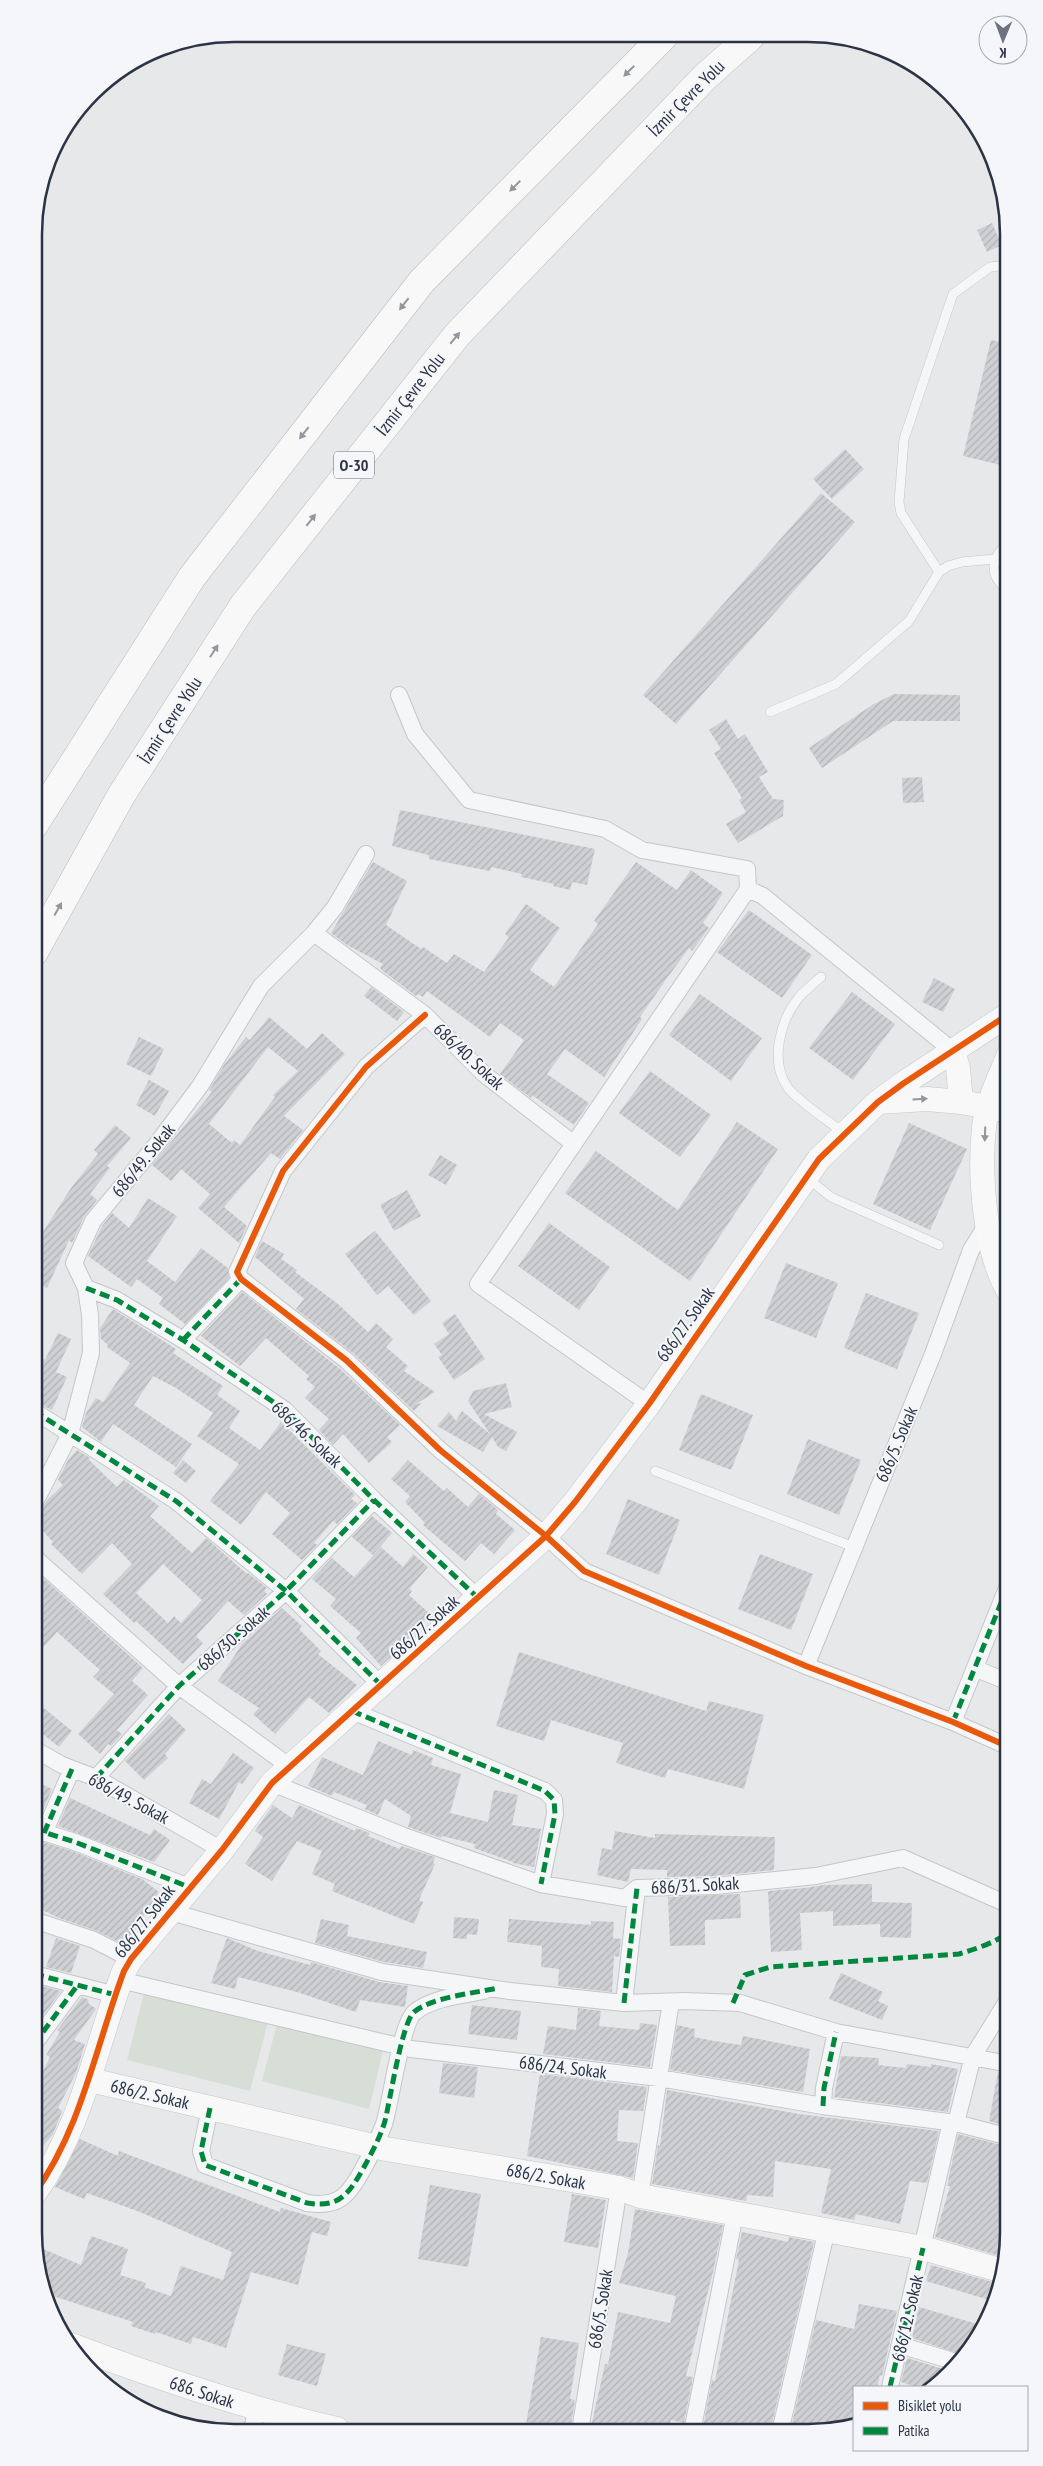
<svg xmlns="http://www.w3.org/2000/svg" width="1043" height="2466" font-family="'PT Sans Narrow',sans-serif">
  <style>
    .pitch { fill: #d6ded6 }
    .building { fill: url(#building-hatch); fill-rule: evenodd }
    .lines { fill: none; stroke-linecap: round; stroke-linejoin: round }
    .lane-casing { stroke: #c4c6c8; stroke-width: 10 }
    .street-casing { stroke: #c4c6c8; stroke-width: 18 }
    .secondary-casing { stroke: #c4c6c8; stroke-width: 25 }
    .highway-casing { stroke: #b8bbbf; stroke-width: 29 }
    .lane { stroke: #f5f6f7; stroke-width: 9 }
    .street { stroke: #f5f6f7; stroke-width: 16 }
    .secondary { stroke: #f8f8f8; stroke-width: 24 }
    .highway { stroke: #f8f8f8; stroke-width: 28 }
    .quiet { stroke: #00873e; stroke-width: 5; stroke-dasharray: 10 5; stroke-linecap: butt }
    .cycleway-casing { stroke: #f4f6f9; stroke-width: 9 }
    .cycleway { stroke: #e8590c; stroke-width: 6 }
    .oneway { fill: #92969e }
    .labels { text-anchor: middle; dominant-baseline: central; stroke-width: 4; stroke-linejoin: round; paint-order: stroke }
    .shield { fill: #f4f6f9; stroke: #676e7b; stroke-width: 1 }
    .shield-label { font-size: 16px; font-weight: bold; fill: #2b3445 }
    .street-label { font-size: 18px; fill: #2b3445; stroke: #f4f6f9 }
    .rim { fill: none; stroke: #2b3445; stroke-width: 2.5 }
  </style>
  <defs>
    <pattern id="building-hatch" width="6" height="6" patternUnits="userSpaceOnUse" patternTransform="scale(1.25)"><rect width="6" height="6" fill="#ced0d3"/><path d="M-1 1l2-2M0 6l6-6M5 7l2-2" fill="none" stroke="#b1b3b6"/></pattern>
  </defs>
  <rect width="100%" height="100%" fill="#e6e8ea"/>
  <!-- pitch -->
  <path class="pitch" d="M145,1990L268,2022L250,2091L127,2060Z
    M277,2024L383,2051L369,2109L262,2081Z"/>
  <!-- building -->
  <path class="building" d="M992,223L1002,245L987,252L977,230Z
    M991,340L1009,344V467L963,456Z
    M845,449L864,469L832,499L813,479Z
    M821,493L855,522L676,724L643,695Z
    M894,694L960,695V721H893L822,768L809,748L872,705Z
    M726,719L738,739L745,734L768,772L759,777L773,799L784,800L783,816L738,843L726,824L746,812L739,800L742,798L714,753L721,749L709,730Z
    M922,777L924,802L903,803L902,778Z
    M400,810L595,849L587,885L572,882L570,890L553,886L554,884L521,877L522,874L491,867L490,871L429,859V855L392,846Z
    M373,862L407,881L386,925L421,949L423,947L447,963L454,954L484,972L509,937L505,934L526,904L560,928L530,970L554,987L598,924L594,921L636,862L677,890L691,870L723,893L703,923L709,928L692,951L689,948L665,981L640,1017L642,1019L604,1077L565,1049L547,1074L589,1103L574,1125L532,1095L531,1098L500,1074L524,1040L500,1023L490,1037L427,991L423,997L418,994L416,996L383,971L380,968L383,964L347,945L331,933Z
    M749,910L812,955L782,998L717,952Z
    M934,978L955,989L943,1012L922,1002Z
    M371,987L404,1012L397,1021L364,996Z
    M852,992L895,1024L853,1080L809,1048Z
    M700,994L762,1038L731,1081L669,1035Z
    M269,1017L307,1049L322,1033L345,1054L284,1116L303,1130L280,1159L271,1153L224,1207L247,1226L239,1243L198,1208L210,1194L181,1169L171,1181L152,1165L212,1092L209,1090L224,1065L246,1037L250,1040ZM268,1047L298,1071L273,1095L275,1097L240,1145L234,1140L232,1143L209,1124Z
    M139,1037L164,1049L151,1076L126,1064Z
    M650,1071L711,1115L680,1157L619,1113Z
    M149,1080L169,1091L155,1116L136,1105Z
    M737,1122L778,1149L690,1281L565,1193L596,1151L678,1210Z
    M909,1123L967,1149L930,1230L873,1204Z
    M115,1125L131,1138L107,1166L110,1168L90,1194L97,1200L84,1217L72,1243L69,1240L47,1288L34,1282V1254L43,1232L71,1188L98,1154L94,1150Z
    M440,1155L457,1165L446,1185L428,1175Z
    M407,1190L421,1216L394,1231L380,1205Z
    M148,1198L177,1216L147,1261L175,1282L201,1248L228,1268L229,1278L185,1324L159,1304L163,1298L137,1279L131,1287L88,1256L102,1226L112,1213L129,1228Z
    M549,1223L610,1267L579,1310L518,1266Z
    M375,1231L431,1301L414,1315L388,1286L377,1295L345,1254Z
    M262,1241L284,1254L281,1259L297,1270L295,1272L338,1304L368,1332L376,1323L393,1339L386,1347L408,1366L404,1371L435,1392L416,1404L422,1403L414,1411L353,1353L296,1309L304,1299L255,1257Z
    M786,1263L838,1283L816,1338L764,1318Z
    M242,1292L339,1368L400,1425L387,1437L392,1442L369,1463L343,1434L333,1445L319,1430L329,1419L305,1398L315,1387L306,1379L309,1376L266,1338L240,1366L201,1336Z
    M866,1293L919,1313L897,1369L844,1348Z
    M113,1309L176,1349L173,1353L223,1386L217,1395L240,1411L229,1428L260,1450L281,1422L355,1495L351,1499L357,1503L337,1524L333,1521L314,1543L317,1545L302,1560L272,1534L290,1513L266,1492L241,1525L210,1501L239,1464L197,1436L213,1413L176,1388L153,1376L134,1405L192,1444L176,1467L113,1424L101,1442L82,1427L86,1413L96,1398L103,1402L130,1363L107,1347L108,1345L101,1339L100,1328Z
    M455,1314L485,1359L454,1380L438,1357L442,1355L434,1344L449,1334L442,1323Z
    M58,1333L71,1339L56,1372L67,1377L52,1410L34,1401V1355L45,1360Z
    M506,1383L512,1407L484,1414L517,1432L506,1451L498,1447L492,1437L483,1452L437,1426L449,1412L456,1421L462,1411L490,1434L468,1401L473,1391Z
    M701,1394L753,1415L731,1470L679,1450Z
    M34,1423L43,1429L34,1449Z
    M808,1439L861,1460L839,1515L787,1494Z
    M77,1450L90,1458L89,1460L117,1487L124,1480L159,1506L150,1516L192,1553L206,1538L247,1574L248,1573L267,1588L264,1591L267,1594L244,1615L228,1601L196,1636L203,1643L183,1664L136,1621L134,1623L103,1594L132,1564L112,1543L82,1574L51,1544L53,1542L34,1521V1514L40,1512L47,1500L63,1485L58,1480L68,1460ZM163,1564L202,1600L181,1623L174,1616L168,1623L136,1593Z
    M183,1460L196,1471L186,1483L173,1473Z
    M408,1460L444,1491L447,1488L468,1507L479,1494L498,1510L496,1514L515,1530L494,1554L481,1543L465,1561L423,1525L425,1523L405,1502L410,1496L391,1479Z
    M628,1499L680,1520L659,1575L606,1554Z
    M372,1516L392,1533L373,1555L352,1537Z
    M381,1547L403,1567L413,1554L428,1567L409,1589L412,1591L409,1595L430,1614L402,1647L381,1666L356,1638L361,1633L330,1606L336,1599L312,1579L332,1558L354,1577Z
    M760,1554L813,1574L791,1630L738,1609Z
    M34,1570L143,1668L132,1681L148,1695L117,1730L122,1734L111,1746L108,1744L100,1754L78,1734L114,1694L93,1677L100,1670L57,1632L34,1658Z
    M282,1608L302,1626L299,1629L321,1651L318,1654L357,1685L329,1713L309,1697L275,1734L253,1714L259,1708L218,1681L242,1644Z
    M519,1652L706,1711L709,1701L764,1715L744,1789L668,1769L665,1778L616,1763L623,1743L551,1720L544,1741L496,1726Z
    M34,1700L72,1731L59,1747L34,1727Z
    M169,1714L186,1730L165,1754L168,1758L144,1780L125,1761Z
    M378,1741L412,1755L413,1750L433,1758L431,1765L461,1774L450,1813L488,1822L494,1790L518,1795L512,1825L541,1829L534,1867L513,1863V1862L474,1848L475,1844L442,1836L441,1838L408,1827L411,1816L385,1799L378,1815L365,1809L367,1805L334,1792L332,1796L308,1786L322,1757L363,1775Z
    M233,1753L254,1768L242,1784L239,1782L219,1819L189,1803L202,1779L211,1784Z
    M34,1781L52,1789L39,1820L34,1819Z
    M70,1798L150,1835L154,1829L170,1840L154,1862L58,1826Z
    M273,1805L292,1818L299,1805L355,1831L356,1828L370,1833L368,1836L400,1849L401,1846L435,1857L433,1863L435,1864L419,1900L423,1902L414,1924L332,1891L335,1884L312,1874L322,1851L297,1841L272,1881L245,1864L263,1837L255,1831Z
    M615,1831L655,1838V1834L775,1837L774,1870L714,1876L667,1877V1870L631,1869L628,1882L597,1875L602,1848L612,1850Z
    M34,1839L72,1851L142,1879L159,1892L125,1945L97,1931L59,1918L34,1906Z
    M872,1884V1902L912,1903L911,1938L880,1937V1924L833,1926V1911L800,1913L802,1950L771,1952L768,1891L805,1888L824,1885Z
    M740,1894L741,1918L705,1920V1945L670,1946L668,1897Z
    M454,1917L479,1919L477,1935L467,1934V1939L453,1938Z
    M321,1919L349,1925L347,1936L427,1952L423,1968L384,1962L315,1943Z
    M509,1919L591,1925V1921L614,1922L613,1938L621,1939L619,1957L614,1956L612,1992L558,1986L559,1969L541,1967L542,1946L507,1942Z
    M56,1938L80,1946L71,1973L46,1967Z
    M227,1938L258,1951L310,1965L311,1962L379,1982L408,1986L405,2007L360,2000L356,2012L297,1992L238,1977L235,1989L211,1983Z
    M841,1973L883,1992L878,2001L888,2006L882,2020L829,1999Z
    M34,1984L61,1991L41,2018L34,2012Z
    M82,1997L89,2000L88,2003L96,2009L74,2040L85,2044L76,2073L58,2108L62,2111L53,2134L34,2157V2090L50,2057L46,2055L60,2032L57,2030Z
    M472,2005L521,2011L517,2040L468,2034Z
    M578,2008L601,2011L599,2026L639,2030L640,2023L657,2025L650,2067L543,2054L548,2026L576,2030Z
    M677,2025L695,2029L694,2037L714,2041L741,2045L743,2036L810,2049L803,2092L670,2070Z
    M841,2056L879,2058L878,2065L906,2068L907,2064L931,2067V2064L958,2069L948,2112L834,2097Z
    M443,2063L478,2067L474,2098L439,2093Z
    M998,2072L1009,2074V2127L989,2121Z
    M540,2074L647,2087L643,2111L619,2110L617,2141L638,2143L633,2178L527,2156Z
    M667,2090L799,2114L939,2131L927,2183L910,2181L900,2224L856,2214L854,2220L821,2213L831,2169L775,2161L773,2197L747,2195L746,2201L652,2184L658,2145L660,2146Z
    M958,2134L1009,2147V2245L1006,2258L935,2237L950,2186H947Z
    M80,2139L118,2156L119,2151L280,2212L281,2208L331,2222L327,2236L312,2232L298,2285L251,2272L226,2348L193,2337L191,2344L156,2332L155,2334L131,2326L133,2322L44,2293L41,2283L36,2246L81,2265L91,2236L128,2249L120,2275L146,2283L144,2287L171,2296L181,2266L223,2280L232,2252L140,2212L87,2193L84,2199L55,2187Z
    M430,2185L481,2194L468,2267L418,2259Z
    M572,2194L606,2200L598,2248L564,2242Z
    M635,2209L723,2225L713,2272L686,2376L693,2377L684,2423L671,2420L670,2431H590L605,2364H608L618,2312L670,2323L676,2296L619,2283L628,2253Z
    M742,2232L788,2242L789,2237L814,2242L770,2432H709V2428L703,2427L712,2380L715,2381L739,2260L736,2259Z
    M931,2265L1000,2284L996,2302L926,2281Z
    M859,2304L897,2311L882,2376L880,2375L877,2387H854V2426L809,2432H790L816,2320L854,2329Z
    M919,2307L984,2326L968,2354L966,2356L912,2338Z
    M541,2337L579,2343L570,2399L575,2400L570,2431L525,2430Z
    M287,2344L326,2354L317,2386L278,2375Z
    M907,2358L950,2371L932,2387H916L901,2382Z"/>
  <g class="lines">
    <defs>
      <path id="lane" d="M939,572L901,513L899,502L904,439L953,294L990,267L1009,265
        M1009,591C987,575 991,558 1009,541
        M770,712L836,684L909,621L939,572L948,566L962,562L995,559
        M821,977C814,983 807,989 801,995C780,1019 769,1061 788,1088C799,1102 830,1122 845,1134
        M806,1177L831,1197L939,1245
        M655,1471L854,1547"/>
      <path id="street" d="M399,695L415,734L469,800L605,829L642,850L747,869L748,889L763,896L953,1051
        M314,933L425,1015L484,1074L574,1144
        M425,1015L366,1067L283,1171L237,1272L241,1279L346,1360L440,1450L546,1536L584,1571L806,1666L953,1722L1009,1747
        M86,1288L117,1300L183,1340L285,1410L374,1500L478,1598
        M183,1340L241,1279
        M649,1404L478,1284L748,889
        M34,1411L176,1501L286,1591L381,1685
        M34,1504L70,1434L91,1353L90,1315L86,1288L74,1263L93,1221L156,1145L200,1086L261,986L314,933L335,907L366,854
        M34,1557L179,1686L289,1766
        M806,1666L933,1354L971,1250L987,1224
        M976,1669L1009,1682
        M352,1711L545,1791L554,1800L555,1814L541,1884
        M953,1722L1009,1583
        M34,1749L62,1765L96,1778L222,1850
        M96,1778L179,1686L286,1591L374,1500
        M272,1783L404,1836L541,1884L625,1898L637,1888L715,1886L816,1876L903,1858L1009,1905
        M34,1829L75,1842L189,1887
        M44,1833L72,1769
        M171,1912L382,1972L510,1991L624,2003L684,2001L740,2003L836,2032L1009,2064
        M34,1920L94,1940L131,1959
        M34,1974L116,1995
        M120,1980L411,2049L659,2078L823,2106L956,2123L1009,2137
        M624,2003L637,1888
        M34,2044L77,1986
        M823,2106L824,2088L836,2032
        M210,2108L201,2151L205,2165L307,2203C339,2208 349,2195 363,2169C371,2155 378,2140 384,2124C391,2103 401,2022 415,2012C432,1998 462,1995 484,1991
        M956,2123L973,2056L1009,1998
        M640,2196L671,2002
        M900,2345L959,2363
        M890,2387L951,2122
        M252,2429L257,2409
        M580,2431L619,2188
        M692,2432L735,2214
        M780,2432L827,2229"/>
      <path id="secondary" d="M953,1051L958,1068L961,1102
        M878,1102L927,1099L961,1102L1009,1111
        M1009,1292C984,1250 979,1174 984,1127C987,1102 1000,1077 1009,1054
        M90,2080L386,2149L619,2188L640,2196L923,2248L1003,2271
        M34,2194C82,2128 96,2045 124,1971L131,1959L222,1850L272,1783L546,1536L575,1502L649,1404L819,1159L878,1102L904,1083L1009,1014
        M71,2345C158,2378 246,2408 337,2429"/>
      <path id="highway" d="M34,825L192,577L422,281L664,36
        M34,952L122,794L243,606L457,335L705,77L750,37"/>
    </defs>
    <!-- lane casing -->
    <use href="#lane" class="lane-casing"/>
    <!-- street casing -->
    <use href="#street" class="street-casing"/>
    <!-- secondary casing -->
    <use href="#secondary" class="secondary-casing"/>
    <!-- highway casing -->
    <use href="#highway" class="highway-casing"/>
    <!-- lane -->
    <use href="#lane" class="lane"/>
    <!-- street -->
    <use href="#street" class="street"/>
    <!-- secondary -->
    <use href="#secondary" class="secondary"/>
    <!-- highway -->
    <use href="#highway" class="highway"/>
    <!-- quiet -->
    <path class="quiet" d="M86,1288L117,1300L183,1340L285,1410L374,1500L478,1598
      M183,1340L241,1279
      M34,1411L176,1501L286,1591L381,1685
      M352,1711L545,1791L554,1800L555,1814L541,1884
      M953,1722L1009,1583
      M96,1778L179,1686L286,1591L374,1500
      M34,1829L75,1842L189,1887
      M44,1833L72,1769
      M34,1974L116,1995
      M624,2003L637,1888
      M733,2003L745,1975L770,1967L959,1954C972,1950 1002,1941 1009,1930
      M34,2044L77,1986
      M823,2106L824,2088L836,2032
      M210,2108L201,2151L205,2165L307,2203C339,2208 348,2195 363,2169C371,2154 380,2138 385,2121C390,2101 402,2022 414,2012C432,1997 475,1993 498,1988
      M890,2387L923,2248"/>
    <defs>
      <path id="cycleway" d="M425,1015L366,1067L283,1171L237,1272L241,1279L346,1360L440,1450L546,1536L584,1571L806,1666L953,1722L1009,1747
        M34,2194C82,2128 96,2045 124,1971L131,1959L222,1850L272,1783L546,1536L575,1502L649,1404L819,1159L878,1102L904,1083L1009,1014"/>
    </defs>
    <!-- cycleway casing -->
    <use href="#cycleway" class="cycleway-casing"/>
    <!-- cycleway -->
    <use href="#cycleway" class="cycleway"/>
  </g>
  <!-- one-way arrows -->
  <defs><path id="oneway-solid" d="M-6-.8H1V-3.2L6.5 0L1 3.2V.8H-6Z" transform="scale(1.25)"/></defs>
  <g class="oneway">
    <use href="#oneway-solid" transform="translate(629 71) rotate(135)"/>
    <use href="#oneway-solid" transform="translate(515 186) rotate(135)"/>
    <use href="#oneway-solid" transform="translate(404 304) rotate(128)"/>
    <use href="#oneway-solid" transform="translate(455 338) rotate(-50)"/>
    <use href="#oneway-solid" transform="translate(304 433) rotate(128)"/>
    <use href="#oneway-solid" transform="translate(311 520) rotate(-52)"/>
    <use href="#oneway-solid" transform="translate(214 651) rotate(-57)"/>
    <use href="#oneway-solid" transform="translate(58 909) rotate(-61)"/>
    <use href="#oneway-solid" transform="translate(920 1099) rotate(-4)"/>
    <use href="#oneway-solid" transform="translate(985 1134) rotate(92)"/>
  </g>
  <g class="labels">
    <!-- shield labels -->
    <rect class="shield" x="334" y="451.5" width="40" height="27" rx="4"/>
    <g class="shield-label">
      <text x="354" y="465">O-30</text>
    </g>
    <!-- street labels -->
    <g class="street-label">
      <text transform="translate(686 98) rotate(-45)">İzmir Çevre Yolu</text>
      <text transform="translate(410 394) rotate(-52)">İzmir Çevre Yolu</text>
      <text transform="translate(170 720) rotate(-57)">İzmir Çevre Yolu</text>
      <text transform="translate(469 1056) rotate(43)">686/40. Sokak</text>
      <text transform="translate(143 1160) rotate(-51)">686/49. Sokak</text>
      <text transform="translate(685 1324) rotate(-55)">686/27. Sokak</text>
      <text transform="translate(307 1434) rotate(43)">686/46. Sokak</text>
      <text transform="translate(896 1444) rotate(-67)">686/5. Sokak</text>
      <text transform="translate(424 1627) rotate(-42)">686/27. Sokak</text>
      <text transform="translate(233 1638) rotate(-41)">686/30. Sokak</text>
      <text transform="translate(129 1798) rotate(28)">686/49. Sokak</text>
      <text transform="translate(695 1885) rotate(-3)">686/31. Sokak</text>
      <text transform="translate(144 1921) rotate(-52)">686/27. Sokak</text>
      <text transform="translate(563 2067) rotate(7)">686/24. Sokak</text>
      <text transform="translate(150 2094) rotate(13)">686/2. Sokak</text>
      <text transform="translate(546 2176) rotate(10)">686/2. Sokak</text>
      <text transform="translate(600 2309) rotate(-81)">686/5. Sokak</text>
      <text transform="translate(907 2318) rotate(-77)">686/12. Sokak</text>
      <text transform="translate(202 2392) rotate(18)">686. Sokak</text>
    </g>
  </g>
  <!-- crop -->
  <path d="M0 0H1043V2466H0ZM234 42H808A192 192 0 0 1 1000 234V2232A192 192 0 0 1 808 2424H234A192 192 0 0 1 42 2232V234A192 192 0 0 1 234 42Z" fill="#f4f6f9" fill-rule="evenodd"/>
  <path class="rim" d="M234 42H808A192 192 0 0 1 1000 234V2232A192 192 0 0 1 808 2424H234A192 192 0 0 1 42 2232V234A192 192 0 0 1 234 42Z"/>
  <!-- legend -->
  <rect x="853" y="2386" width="175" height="65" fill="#f4f6f9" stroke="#a4a8b1"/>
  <rect x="863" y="2402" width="25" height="8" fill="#e8590c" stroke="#a4a8b1"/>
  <text x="898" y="2411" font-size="15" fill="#2b3445">Bisiklet yolu</text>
  <rect x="863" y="2427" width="25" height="8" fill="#00873e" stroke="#a4a8b1"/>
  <text x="898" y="2436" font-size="15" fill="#2b3445">Patika</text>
  <!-- north arrow -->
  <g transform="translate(1003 40) rotate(181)"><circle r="24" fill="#f4f6f9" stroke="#a4a8b1"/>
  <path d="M0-4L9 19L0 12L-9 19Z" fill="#6c737f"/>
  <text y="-8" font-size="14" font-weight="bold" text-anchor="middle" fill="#2b3445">K</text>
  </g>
</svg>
